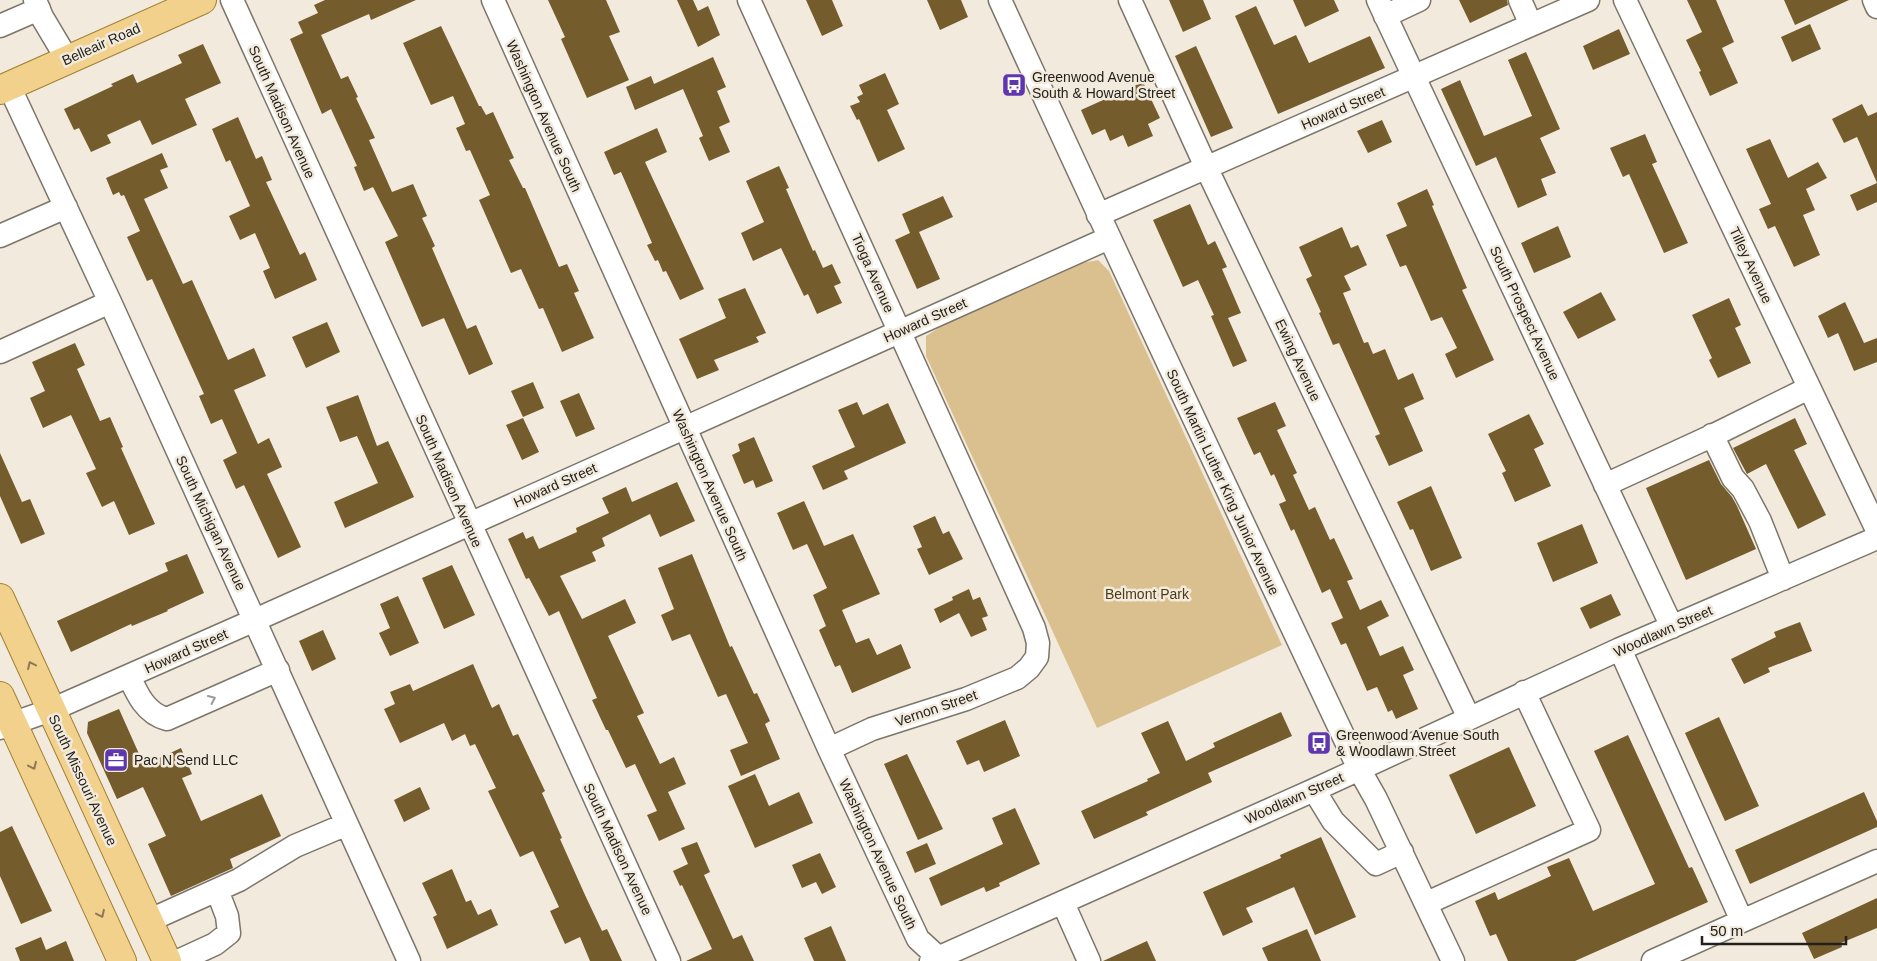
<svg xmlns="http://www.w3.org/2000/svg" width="1877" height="961" font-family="Arial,sans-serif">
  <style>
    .green { fill: #dbc08f }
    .building { fill: #745c2c }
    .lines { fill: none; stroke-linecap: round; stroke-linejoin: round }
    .minor-casing { stroke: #7c7569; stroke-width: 25 }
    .major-casing { stroke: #a37f33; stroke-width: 30 }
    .minor { stroke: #fff; stroke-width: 22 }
    .major { stroke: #f1d18c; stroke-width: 28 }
    .oneway { stroke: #8a7954 }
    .oneway2 { stroke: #9c9b99 }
    .labels { text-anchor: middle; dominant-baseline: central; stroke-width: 5; stroke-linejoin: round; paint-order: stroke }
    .street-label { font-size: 14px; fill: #24211c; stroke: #f2ebdd }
    .poi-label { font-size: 14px; fill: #24211c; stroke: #f2ebdd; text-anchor: start }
    .park-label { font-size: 14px; fill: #4d3a12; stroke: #f2ebdd }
  </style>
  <rect width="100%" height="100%" fill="#f2ebdd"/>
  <!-- green -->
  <path class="green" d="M1098,260L1109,271L1282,645L1097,728L926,356V336L948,322L1082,263Z"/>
  <!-- building -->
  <path class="building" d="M325,0H416L371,20L369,14L321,35L341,79L348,76L358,97L356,98L375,138L369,140L392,192L413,184L427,216L422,218L435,246L432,248L467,329L476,325L493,364L469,375L444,318L422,327L385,242L398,236L373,187L364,191L354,167L357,166L331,109L322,114L290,39L303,33L298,22L318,13L314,5Z
    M548,0H606L620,32L609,36L629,80L587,98L561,39L565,37Z
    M677,0H693L698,11L708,6L720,35L698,47Z
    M806,0H832L843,26L822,36Z
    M927,0H961L968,17L940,30Z
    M1169,0H1203L1211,19L1183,32Z
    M1293,0H1334L1339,11L1305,27Z
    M1459,0H1507L1508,5L1470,23Z
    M1687,0H1716L1734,42L1722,48L1738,83L1710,96L1699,72L1701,71L1686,40L1702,32Z
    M1784,0H1849L1795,25Z
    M1256,6L1274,45L1296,35L1309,63L1370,36L1385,68L1278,114L1235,16Z
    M1810,24L1821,49L1792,62L1781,37Z
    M441,26L479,106H481L486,115L493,112L514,158L509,160L523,188H525L559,267L567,264L579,291L574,293L594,338L562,352L543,308L539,309L521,269L511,273L479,200L490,195L470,150L466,151L456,128L465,124L453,96L431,105L403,43Z
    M1619,29L1630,54L1593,70L1583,46Z
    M203,44L221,83L185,99L197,125L152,145L140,120L107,135L111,143L91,152L79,128L74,130L64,109L113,86L111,84L133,74L137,83L182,63L178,55Z
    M1196,46L1233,128L1211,137L1175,56Z
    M1526,52L1560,129L1540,138L1556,173L1541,179L1547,195L1518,208L1496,157L1476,166L1441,89L1460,80L1484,136L1532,116L1508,60Z
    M713,57L726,87L717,91L730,122L719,127L730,152L709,161L699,138L703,136L683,89L635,110L626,87L651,76L654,84Z
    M885,73L899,104L887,110L905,149L878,162L859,119L857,120L850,106L860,102L857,97L863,94L859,85Z
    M1143,82L1160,118L1148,124L1153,136L1128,147L1123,135L1110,141L1105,129L1092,135L1081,110Z
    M1862,104L1868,116L1877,112V183L1857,137L1844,143L1832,119Z
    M238,117L256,159L262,156L272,180L266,182L300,255L305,252L317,280L275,299L263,271L270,268L255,233L240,240L229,216L250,206L230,160L226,162L212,129Z
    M1382,120L1392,142L1368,153L1357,131Z
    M657,128L667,152L645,162L704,289L680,300L666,271L663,272L658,260L655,261L647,245L652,243L621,172L614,175L604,152Z
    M1645,134L1657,162L1652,164L1688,243L1664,253L1629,174L1623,177L1610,148Z
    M1770,139L1788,178L1818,162L1827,178L1806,189L1815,210L1803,215L1820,255L1794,267L1775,226L1768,229L1759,209L1771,204L1746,149Z
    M162,153L168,167L160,170L168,188L144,199L183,284L192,280L228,360L254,348L266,376L234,390L258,444L269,438L282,467L267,474L301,547L278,558L244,485L236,489L223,460L237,453L222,419L211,424L199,396L204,394L175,330L152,279L147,281L127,237L140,231L124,195L121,196L119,192L113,195L106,178Z
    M779,166L789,188L786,189L813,251L815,250L823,268L832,264L841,283L834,286L842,303L817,314L808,294L804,296L781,248L753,261L741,233L764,222L746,181Z
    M1877,183V202L1857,211L1850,195Z
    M1427,189L1434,205L1432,206L1467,288L1462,290L1494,360L1456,378L1445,354L1457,348L1442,317L1431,321L1406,265L1400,267L1386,235L1407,226L1397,203Z
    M943,196L953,217L919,232L940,279L917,289L895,240L910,233L902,214Z
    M1190,204L1208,245L1215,241L1227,267L1222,269L1241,313L1228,318L1247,361L1233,367L1211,316L1214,315L1198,280L1183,287L1153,220Z
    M1558,226L1571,257L1534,273L1521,243Z
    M1342,227L1351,248L1358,245L1367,265L1344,276L1351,290L1343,293L1364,343L1368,342L1373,354L1385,349L1398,380L1413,373L1424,399L1404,408L1423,451L1389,466L1375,436L1380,434L1339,343L1333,345L1319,313L1321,312L1306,279L1312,276L1299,247Z
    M745,288L766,333L756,337L759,342L714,360L719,370L697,379L679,339L726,318L718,299Z
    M1601,292L1616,320L1578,339L1563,312Z
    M1729,298L1741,325L1735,328L1751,363L1718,378L1709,360L1712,358L1692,315Z
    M1845,302L1864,343L1877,338V362L1854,371L1838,333L1828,338L1818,316Z
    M327,322L340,352L306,368L292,337Z
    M75,343L85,365L77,369L100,421L110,417L123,447L121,448L155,524L129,535L114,501L102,507L86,473L96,469L71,415L43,428L30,398L45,391L32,362Z
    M533,382L544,408L523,417L511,391Z
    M579,393L595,429L576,437L560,401Z
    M358,395L377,446L388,441L414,497L345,528L334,502L378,483L357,436L340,442L326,407Z
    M857,402L863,415L888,403L906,443L844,471L848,479L823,490L812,466L855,447L838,410Z
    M1275,402L1286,426L1277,430L1297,473L1293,475L1309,510L1315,507L1330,540L1334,538L1353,579L1347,581L1360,610L1381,600L1389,616L1367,627L1380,656L1403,646L1414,670L1403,675L1418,709L1396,719L1392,710L1388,712L1377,687L1367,691L1346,643L1341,645L1331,623L1343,618L1330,589L1322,593L1294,529L1291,531L1279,504L1286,501L1274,474L1271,476L1260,452L1254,455L1237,418Z
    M1529,414L1544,444L1534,449L1551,486L1515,502L1502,473L1506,471L1488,434Z
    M523,418L539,452L522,460L506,425Z
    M1795,418L1807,444L1794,450L1826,515L1798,529L1766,464L1747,474L1733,448Z
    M754,437L773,481L756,488L753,480L744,484L732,455L740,451L738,444Z
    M0,453L22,502L30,499L45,534L21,544L0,496Z
    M1709,460L1721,484L1732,497L1737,506L1756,549L1686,580L1646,488Z
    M677,482L695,521L660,537L650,514L602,538L605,546L592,552L596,561L560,576L582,619L625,599L636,623L608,636L644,713L637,716L660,764L674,757L686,784L668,792L685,829L659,841L647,815L657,811L635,764L626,768L608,730H606L592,700L597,698L559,611L549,616L529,578L526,579L508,539L523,532L526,539L533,536L539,549L577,532L576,528L609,513L602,498L626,487L632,502Z
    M1431,486L1462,558L1431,571L1413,529L1410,530L1397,502Z
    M804,501L824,546L853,534L880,594L842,610L856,643L869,638L877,655L901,644L911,668L852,693L840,665L835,667L819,630L826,626L813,595L827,588L807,544L793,550L777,513Z
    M935,516L943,534L949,531L963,559L929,575L917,549L922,547L913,526Z
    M1582,524L1598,563L1553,582L1537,543Z
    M187,554L204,593L167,610L168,611L132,626L131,624L71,652L57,621L168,571L165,563Z
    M692,554L730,647L732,646L754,694L757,693L770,721L765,724L780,759L741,776L730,750L748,743L726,694L718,697L690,634L672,641L661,615L674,609L658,568Z
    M452,565L475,615L444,629L422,578Z
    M969,589L973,600L980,597L988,616L982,618L987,630L971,637L959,613L940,623L934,609L953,600L952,597Z
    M1611,594L1621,615L1590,629L1580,608Z
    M398,596L419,643L390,656L379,633L390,628L380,604Z
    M1800,622L1812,651L1768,668L1770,672L1744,684L1731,659L1776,637L1774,632Z
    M323,630L336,659L312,671L299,641Z
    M473,664L492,708L499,704L513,736L518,734L545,791L542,793L562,838L560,839L585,895L602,931L607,929L622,961H590L580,937L565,944L550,911L559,907L533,851L520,857L488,791L496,788L475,744L470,746L465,734L452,741L444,723L400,743L384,709L395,704L390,692L410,684L413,691Z
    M119,709L144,765L181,748L192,774L182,778L201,821L262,794L281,836L230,859L233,868L171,896L148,844L166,836L143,787L117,799L87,733L88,722Z
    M1281,712L1292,736L1208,773L1212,782L1146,812L1148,815L1094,839L1081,811L1148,781L1147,779L1160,773L1141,733L1168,721L1186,761L1215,747L1213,743Z
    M1719,717L1759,806L1725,821L1685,733Z
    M1005,720L1020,756L984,772L979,760L967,765L956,741Z
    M1628,735L1689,868L1692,867L1708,902L1575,961H1508L1496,934L1490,936L1475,901L1495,892L1498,900L1551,876L1547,867L1569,858L1593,911L1655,884L1594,751Z
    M1509,747L1536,806L1476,834L1449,775Z
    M907,754L943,829L918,840L884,764Z
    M755,774L769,806L799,792L813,823L755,848L728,786Z
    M420,787L430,809L404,822L394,800Z
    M1864,792L1877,821V827L1750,884L1735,850Z
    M1015,808L1040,864L999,883L1000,886L986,892L984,887L941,906L929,878L1003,844L992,818Z
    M12,826L52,911L21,924L0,876V832Z
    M1321,837L1356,917L1315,935L1294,887L1246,908L1253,922L1223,936L1203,892L1281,858L1280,855Z
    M697,842L710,872L704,875L733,939L742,935L754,961H686L712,949L682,885L680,886L673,871L688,864L681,848Z
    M927,843L936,864L915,873L906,852Z
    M820,853L836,887L822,894L816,882L802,888L792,865Z
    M452,869L466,902L471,900L478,915L491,909L498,925L447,949L433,917L437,915L422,883Z
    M1877,898V928L1841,943L1842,947L1814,959L1802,933Z
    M831,926L846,961H814L804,938Z
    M1307,929L1321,961H1268L1262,948Z
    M41,937L46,950L66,941L74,961H20L15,948Z
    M1147,941L1156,961H1103Z"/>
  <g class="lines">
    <defs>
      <path id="minor" d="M35,0L42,17L67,59
        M232,0L669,961
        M493,0L829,749L918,939L942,961
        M749,0L1034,628L1038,643L1037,657L1029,668L1017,678L966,699L872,729L829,749
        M1000,0C1117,257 1238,513 1359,769L1376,799L1453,961
        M1130,0L1206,167L1469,718
        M1378,0L1672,627
        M1520,0L1531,25
        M1625,0L1877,530
        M1874,0L1877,7
        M1385,16L1419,0
        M0,26L39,9
        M9,86L110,302L409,961
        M1098,215L1588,0
        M0,236L66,207
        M0,352L110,302
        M1712,435L1733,478L1743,489L1760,521L1783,579
        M1605,485L1716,434L1809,388
        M1620,649L1742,921L1653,961
        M129,676C137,694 146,714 167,719L278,670
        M0,728L51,710L255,620L1109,238
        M1314,790L1333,821L1376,864L1402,852
        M1063,903L1089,961
        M1427,903L1589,830L1524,692
        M148,921L239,880L295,846L347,824
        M1742,921L1877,861
        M178,961L215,944L229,933L227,916L217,890
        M931,961L1314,790L1620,649L1877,538"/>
      <path id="major" d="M0,90L202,0
        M0,598L167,961
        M0,696L122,961"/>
    </defs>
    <!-- minor casing -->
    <use href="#minor" class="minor-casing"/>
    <!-- major casing -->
    <use href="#major" class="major-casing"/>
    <!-- minor -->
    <use href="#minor" class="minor"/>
    <!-- major -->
    <use href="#major" class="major"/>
  </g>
  <!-- one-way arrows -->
  <defs><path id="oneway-chevron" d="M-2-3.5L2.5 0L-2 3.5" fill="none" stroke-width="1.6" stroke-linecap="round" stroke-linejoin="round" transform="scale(1.25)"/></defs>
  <g class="oneway">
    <use href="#oneway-chevron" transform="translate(31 665) rotate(-115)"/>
    <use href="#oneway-chevron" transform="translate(33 766) rotate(65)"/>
    <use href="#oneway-chevron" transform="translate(101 914) rotate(65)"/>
  </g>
  <use class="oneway2" href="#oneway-chevron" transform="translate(212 699) rotate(-25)"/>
  <!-- icons -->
  <defs>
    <symbol id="bus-square" viewBox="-11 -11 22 22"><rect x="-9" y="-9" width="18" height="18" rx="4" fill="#5e37af" stroke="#f2ebdd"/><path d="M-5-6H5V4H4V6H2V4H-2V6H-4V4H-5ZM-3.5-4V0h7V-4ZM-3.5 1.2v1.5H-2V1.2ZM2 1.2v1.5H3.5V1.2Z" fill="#fff"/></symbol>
    <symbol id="office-square" viewBox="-11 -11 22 22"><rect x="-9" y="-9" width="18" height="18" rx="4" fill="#5e37af" stroke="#f2ebdd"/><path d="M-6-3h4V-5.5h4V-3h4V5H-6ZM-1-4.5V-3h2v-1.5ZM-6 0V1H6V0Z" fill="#fff"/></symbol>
  </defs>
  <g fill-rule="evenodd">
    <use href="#bus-square" x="1000" y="71" width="28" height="28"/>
    <use href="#bus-square" x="1305" y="729" width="28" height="28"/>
    <use href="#office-square" x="102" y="746" width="28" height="28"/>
  </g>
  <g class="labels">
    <!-- street labels -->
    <g class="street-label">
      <text transform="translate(101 44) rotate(-24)">Belleair Road</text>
      <text transform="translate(1343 108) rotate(-23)">Howard Street</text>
      <text transform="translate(282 112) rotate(66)">South Madison Avenue</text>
      <text transform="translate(544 116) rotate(66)">Washington Avenue South</text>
      <text transform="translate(1751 265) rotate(65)">Tilley Avenue</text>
      <text transform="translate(873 273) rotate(66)">Tioga Avenue</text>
      <text transform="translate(1525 313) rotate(65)">South Prospect Avenue</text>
      <text transform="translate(925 320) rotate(-24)">Howard Street</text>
      <text transform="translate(1298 360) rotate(65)">Ewing Avenue</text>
      <text transform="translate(449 481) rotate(66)">South Madison Avenue</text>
      <text transform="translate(1223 482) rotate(65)">South Martin Luther King Junior Avenue</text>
      <text transform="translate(555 485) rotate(-24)">Howard Street</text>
      <text transform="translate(710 485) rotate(66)">Washington Avenue South</text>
      <text transform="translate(211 523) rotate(65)">South Michigan Avenue</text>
      <text transform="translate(1663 631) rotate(-24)">Woodlawn Street</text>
      <text transform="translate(186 651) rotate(-24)">Howard Street</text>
      <text transform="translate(936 708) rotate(-19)">Vernon Street</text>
      <text transform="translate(83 780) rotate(65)">South Missouri Avenue</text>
      <text transform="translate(1294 798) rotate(-24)">Woodlawn Street</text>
      <text transform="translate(618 849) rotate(65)">South Madison Avenue</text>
      <text transform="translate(878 854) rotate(65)">Washington Avenue South</text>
    </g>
    <!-- poi labels -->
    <g class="poi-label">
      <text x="1032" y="77">Greenwood Avenue<tspan x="1032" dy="16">South &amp; Howard Street</tspan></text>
      <text x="1336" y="735">Greenwood Avenue South<tspan x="1336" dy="16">&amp; Woodlawn Street</tspan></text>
      <text x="134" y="760">Pac N Send LLC</text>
    </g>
    <!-- park labels -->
    <g class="park-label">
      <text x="1147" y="594">Belmont Park</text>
    </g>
  </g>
  <!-- scale -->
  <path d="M1702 936v8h144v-8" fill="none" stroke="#24211c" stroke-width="2.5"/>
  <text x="1710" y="936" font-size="15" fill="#24211c" stroke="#f2ebdd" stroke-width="4" paint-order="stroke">50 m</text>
</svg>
